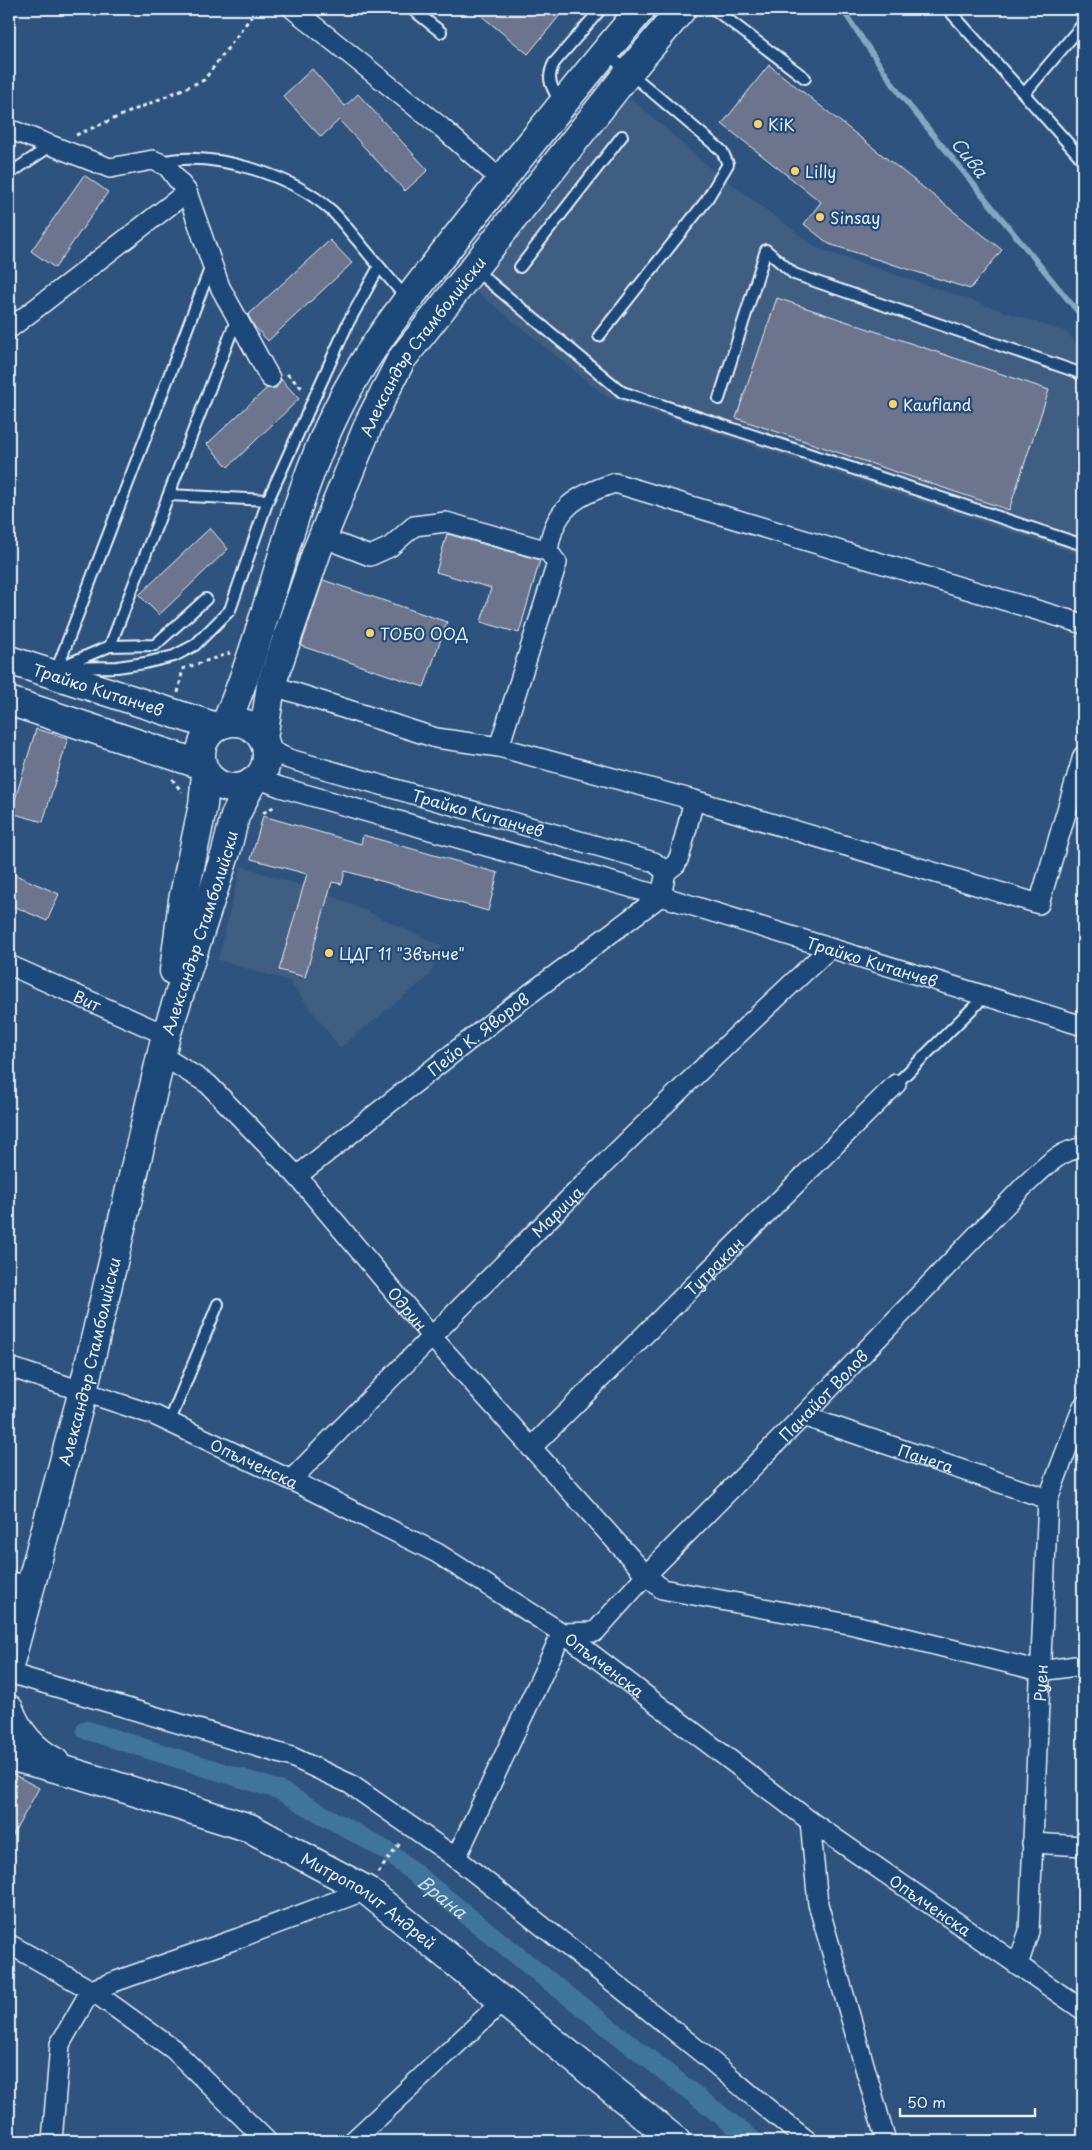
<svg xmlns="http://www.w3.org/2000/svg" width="1092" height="2150" font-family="'Playpen Sans',sans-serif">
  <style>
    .built { fill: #415d82 }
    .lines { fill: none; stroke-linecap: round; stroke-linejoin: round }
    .stream { stroke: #84a7c2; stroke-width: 5.5 }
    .canal { stroke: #41759e; stroke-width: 19 }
    .building { fill: #6c758d; stroke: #e8f1f8 }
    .lane-casing { stroke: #e8f1f8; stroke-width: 14 }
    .street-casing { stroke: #e8f1f8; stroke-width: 22 }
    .secondary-casing { stroke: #e8f1f8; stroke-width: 31 }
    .path { stroke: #e8f1f8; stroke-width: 3; stroke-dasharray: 4 4; stroke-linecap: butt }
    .lane { stroke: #1f4a7a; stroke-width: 10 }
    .street { stroke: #1f4a7a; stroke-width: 19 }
    .secondary { stroke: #1f4a7a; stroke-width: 28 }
    .poi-dot { fill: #ffd166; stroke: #1f4a7a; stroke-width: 2 }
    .labels { text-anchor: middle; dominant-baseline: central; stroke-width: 4.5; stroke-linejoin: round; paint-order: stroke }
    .poi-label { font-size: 16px; fill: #e8f1f8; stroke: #1f4a7a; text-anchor: start }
    .street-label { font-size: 16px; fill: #e8f1f8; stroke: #1f4a7a }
    .water-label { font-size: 18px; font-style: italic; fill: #cfdeea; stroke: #1f4a7a }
  </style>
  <rect width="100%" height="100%" fill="#2e537e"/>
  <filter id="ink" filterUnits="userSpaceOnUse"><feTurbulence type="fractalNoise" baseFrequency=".02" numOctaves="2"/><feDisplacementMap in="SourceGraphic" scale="10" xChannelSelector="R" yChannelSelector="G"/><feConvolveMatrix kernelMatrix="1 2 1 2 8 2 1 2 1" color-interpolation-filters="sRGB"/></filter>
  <g filter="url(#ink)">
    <!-- built -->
    <path class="built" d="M632,99L709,167L817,248L1068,333L1083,352V556L607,397L476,291L489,267L618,103Z
      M241,866L333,896L442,946L428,977L340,1048L289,981L218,960Z"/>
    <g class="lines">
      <!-- stream -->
      <path class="stream" d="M842,9L899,93L1083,318"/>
      <!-- canal -->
      <path class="canal" id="s1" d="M86,1730L279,1790L387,1851L539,1973L754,2141"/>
    </g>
    <!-- building -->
    <path class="building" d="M473,9H565L528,54Z
      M769,65L1002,250L970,289L829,244L804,224L821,202L722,124Z
      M312,69L345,106L358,94L428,170L405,191L339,120L321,137L283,96Z
      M84,175L108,192L55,268L31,251Z
      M330,240L352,263L268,341L254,326L248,315Z
      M777,298L1049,390L1009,510L736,418Z
      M281,379L299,399L228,467L207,444L267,388H276Z
      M210,528L228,549L159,615L139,595Z
      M447,534L540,560L519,633L481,622L491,588L436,572Z
      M323,580L447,622L424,687L301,646Z
      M36,729L68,738L43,822L11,813Z
      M263,816L361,844L363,835L498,873L488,911L345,871L342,884L332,882L305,977L279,970L307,874L251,859Z
      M9,872L59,894L47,921L9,904Z
      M9,1772L39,1788L9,1842Z"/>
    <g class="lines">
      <defs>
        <path id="lane" d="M412,9L441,32
          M714,9L805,78
          M948,9L1083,160
          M1024,94L1083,24
          M561,104C553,88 545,81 554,63L601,9
          M160,162C214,150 293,175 333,212C342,221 350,232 358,241C374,261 391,280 407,299
          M9,174L52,145
          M520,267L622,136
          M474,269L622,392L1083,545
          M599,336L706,201L728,164L722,151L605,52
          M719,399L766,250L794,274L1077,372L1083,376
          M169,495L268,500
          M110,646L237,318
          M65,665L110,646L155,645L206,599
          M62,668L117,667L145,663L174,656L195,645L230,610L268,500L348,323L379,267
          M55,674L211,266
          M896,1084L985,996
          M169,1423L218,1304"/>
        <g id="street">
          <path d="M293,9L441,127L501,180"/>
          <path d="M9,129L110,168L153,160L167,166L187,192L220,287L270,378"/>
          <path d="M9,329L187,192"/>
          <path d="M339,544L370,556L390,547L414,526L446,522L548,551C554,508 576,495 615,483L1083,624"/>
          <path d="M271,685L436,738L499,747L694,800L1039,904L1083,756"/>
          <path d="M499,747L557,563L548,551"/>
          <path id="s2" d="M266,748L289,759L654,862L666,872L661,896"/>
          <path id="s3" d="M257,778L280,787L661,896L1083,1026"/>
          <path d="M666,872L676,864L680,855L694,800"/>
          <path id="s4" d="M9,965L166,1035"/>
          <path id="s5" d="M161,1055L208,1084L297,1176L431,1336L646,1575L662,1589L854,1625L1040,1671L1083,1665"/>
          <path id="s6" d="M297,1176L500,1016L661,896"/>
          <path id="s7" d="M9,1367L154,1415L291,1480L437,1553L573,1640L810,1821L1083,2010"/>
          <path id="s8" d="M803,1416L1048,1499"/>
          <path id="s9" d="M531,1448L896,1084"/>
          <path id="s10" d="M291,1480C467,1300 644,1120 829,949"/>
          <path d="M9,1581L29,1587"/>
          <path id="s11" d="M9,1673L292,1757L350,1784L456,1858L562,1633L595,1632L646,1575L803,1416L1023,1187C1040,1172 1059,1149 1083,1148"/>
          <path d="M810,1821L818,1904L886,2141"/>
          <path d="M1032,1843L1083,1846"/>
          <path d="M456,1858C539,1923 621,1988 703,2054C738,2083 772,2114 808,2141"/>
          <path d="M9,1944L91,1990L239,1938L366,1890"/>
          <path id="s12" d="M1018,1965L1029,1931L1048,1499L1083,1406"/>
          <path d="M52,2141L60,2044L91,1990L173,2049L267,2141"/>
          <path d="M353,2141L504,2000"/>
        </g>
        <g id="secondary">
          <path id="s13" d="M9,660L216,727"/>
          <path d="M9,701L202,765"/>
          <circle cx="234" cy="755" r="33"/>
          <path d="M226,723C270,622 288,508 337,410C366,350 410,297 451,244C513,165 576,86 641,9"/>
          <path id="s14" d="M263,739L271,685L317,551L370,421L401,360L628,73L682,9"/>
          <path d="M174,971L183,900L203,805L206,774"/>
          <path id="s15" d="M9,1666L83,1391L166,1035L226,852L235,816L252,782"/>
          <path d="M9,1709C18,1733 32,1750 55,1762"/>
          <path id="s16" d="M9,1756L78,1774L250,1828L366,1890L676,2141"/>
        </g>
      </defs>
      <!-- lane casing -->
      <use href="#lane" class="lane-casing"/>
      <!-- street casing -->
      <use href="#street" class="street-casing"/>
      <!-- secondary casing -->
      <use href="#secondary" class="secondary-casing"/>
      <!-- path -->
      <path class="path" d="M76,135L204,80L257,9
        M287,374L304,390
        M182,669L230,653
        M178,693L183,668
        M172,779L182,792
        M263,813L277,805
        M378,1873L401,1842"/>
      <!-- lane -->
      <use href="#lane" class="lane"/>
      <!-- street -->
      <use href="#street" class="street"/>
      <!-- secondary -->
      <use href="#secondary" class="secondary"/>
    </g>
  </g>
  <!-- markers -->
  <g class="poi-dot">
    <circle cx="758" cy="124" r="5"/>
    <circle cx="795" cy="171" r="5"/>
    <circle cx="820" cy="217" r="5"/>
    <circle cx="893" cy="404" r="5"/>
    <circle cx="370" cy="633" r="5"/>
    <circle cx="329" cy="953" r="5"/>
  </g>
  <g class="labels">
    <!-- poi labels -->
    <g class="poi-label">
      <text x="768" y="124">KiK</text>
      <text x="805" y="171">Lilly</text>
      <text x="830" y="217">Sinsay</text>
      <text x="903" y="404">Kaufland</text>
      <text x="380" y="633">ТОБО ООД</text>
      <text x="339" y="953">ЦДГ 11 "Звънче"</text>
    </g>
    <!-- street labels -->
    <g class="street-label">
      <text stroke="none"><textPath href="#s14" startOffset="428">Александър Стамболийски</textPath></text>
      <text stroke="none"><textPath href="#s13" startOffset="94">Трайко Китанчев</textPath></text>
      <text stroke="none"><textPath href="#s2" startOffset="222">Трайко Китанчев</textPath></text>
      <text stroke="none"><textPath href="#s15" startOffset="758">Александър Стамболийски</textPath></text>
      <text stroke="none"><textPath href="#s3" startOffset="642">Трайко Китанчев</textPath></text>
      <text stroke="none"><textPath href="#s4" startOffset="86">Вит</textPath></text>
      <text stroke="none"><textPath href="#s6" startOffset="230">Пейо К. Яворов</textPath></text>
      <text stroke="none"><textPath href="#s10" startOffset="378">Марица</textPath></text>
      <text stroke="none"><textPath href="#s9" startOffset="258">Тутракан</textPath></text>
      <text stroke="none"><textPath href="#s5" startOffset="356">Одрин</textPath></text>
      <text stroke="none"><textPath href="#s15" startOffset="315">Александър Стамболийски</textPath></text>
      <text stroke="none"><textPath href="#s11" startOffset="1099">Панайот Волов</textPath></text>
      <text stroke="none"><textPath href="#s8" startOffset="130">Панега</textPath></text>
      <text stroke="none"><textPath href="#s7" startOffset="264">Опълченска</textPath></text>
      <text stroke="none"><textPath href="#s7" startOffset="669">Опълченска</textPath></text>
      <text stroke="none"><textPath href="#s12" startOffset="284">Руен</textPath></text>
      <text stroke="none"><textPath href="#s16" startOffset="391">Митрополит Андрей</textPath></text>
      <text stroke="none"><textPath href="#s7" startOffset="1074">Опълченска</textPath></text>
    </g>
    <!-- water labels -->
    <g class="water-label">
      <text transform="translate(970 157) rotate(51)">Сива</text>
      <text stroke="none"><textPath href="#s1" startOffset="398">Врана</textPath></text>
    </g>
  </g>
  <!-- margin -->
  <rect width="1092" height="2150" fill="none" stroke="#1f4a7a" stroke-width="30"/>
  <rect x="15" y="15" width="1062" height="2120" fill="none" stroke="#e8f1f8" stroke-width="2" filter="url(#ink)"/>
  <!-- scale -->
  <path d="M900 2108v8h135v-8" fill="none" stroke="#e8f1f8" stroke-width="2.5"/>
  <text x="907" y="2108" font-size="15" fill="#e8f1f8" stroke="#1f4a7a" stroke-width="4" paint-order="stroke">50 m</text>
</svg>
